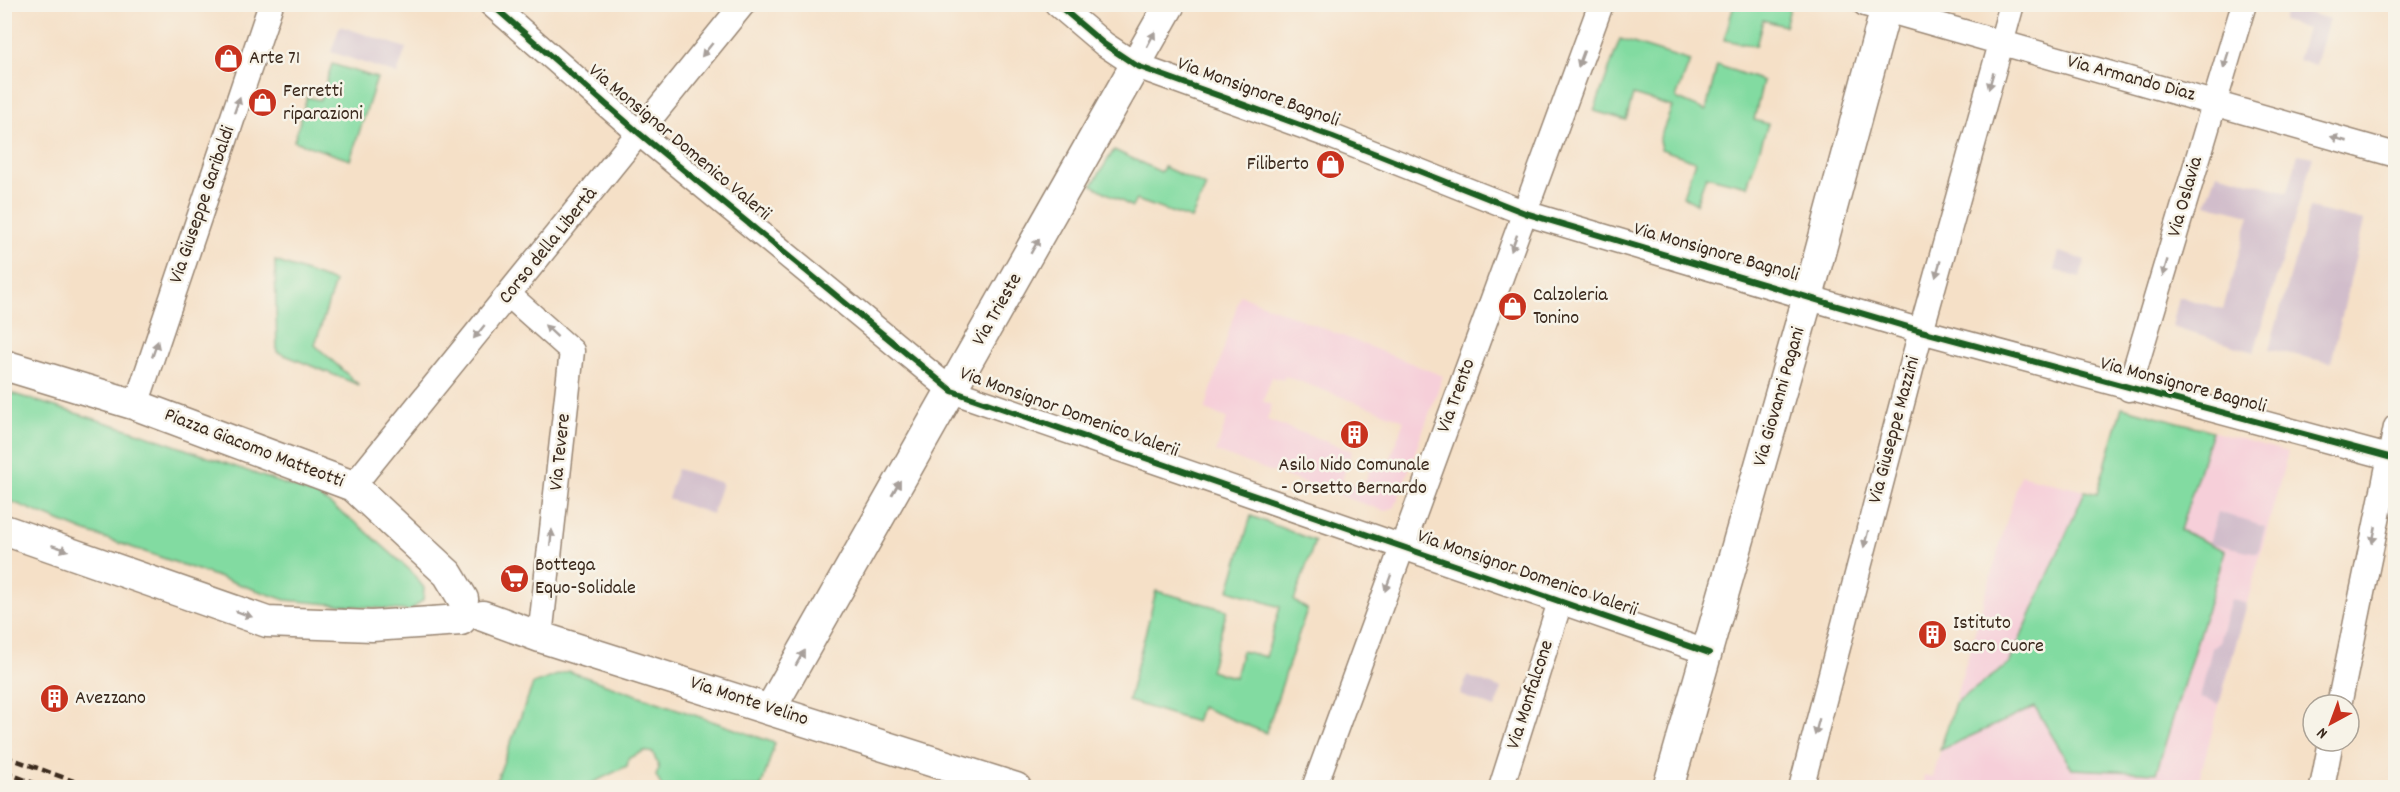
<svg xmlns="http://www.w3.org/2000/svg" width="2400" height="792" font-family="Dekko,sans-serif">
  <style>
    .built { fill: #f6cfd9; fill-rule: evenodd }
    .industrial { fill: #d1bdcb }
    .green { fill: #82dba1; stroke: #5e8260; stroke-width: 1.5 }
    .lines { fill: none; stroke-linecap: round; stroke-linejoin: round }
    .minor-casing { stroke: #988572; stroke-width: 27 }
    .tertiary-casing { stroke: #988572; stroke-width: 33 }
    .minor { stroke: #fff; stroke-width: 24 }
    .tertiary { stroke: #fff; stroke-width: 30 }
    .rail { stroke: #3b2a1e; stroke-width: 4.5; stroke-dasharray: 9 4.5; stroke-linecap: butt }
    .cycleway-casing { stroke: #f7f3e8; stroke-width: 10 }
    .cycleway { stroke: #1b5e20; stroke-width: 6 }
    .oneway { fill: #a79f9a }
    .labels { text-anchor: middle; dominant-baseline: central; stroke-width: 5; stroke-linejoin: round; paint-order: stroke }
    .poi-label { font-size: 20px; fill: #3b2a1e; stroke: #f7f3e8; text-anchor: start }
    .street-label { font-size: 20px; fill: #3b2a1e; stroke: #f7f3e8 }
  </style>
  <rect width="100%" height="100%" fill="#f7f3e8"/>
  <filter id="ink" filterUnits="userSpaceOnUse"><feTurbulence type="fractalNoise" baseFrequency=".0167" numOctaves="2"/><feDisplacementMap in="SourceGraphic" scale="12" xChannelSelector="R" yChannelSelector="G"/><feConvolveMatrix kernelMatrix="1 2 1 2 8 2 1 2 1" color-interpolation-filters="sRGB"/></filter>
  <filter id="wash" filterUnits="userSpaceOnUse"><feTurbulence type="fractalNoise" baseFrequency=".008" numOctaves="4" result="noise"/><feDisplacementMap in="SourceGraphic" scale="24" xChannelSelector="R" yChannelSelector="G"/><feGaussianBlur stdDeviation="1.35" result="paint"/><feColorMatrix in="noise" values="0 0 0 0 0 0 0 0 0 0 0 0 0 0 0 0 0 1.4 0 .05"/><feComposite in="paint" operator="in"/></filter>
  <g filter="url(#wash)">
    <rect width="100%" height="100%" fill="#f5e0c7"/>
    <!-- built -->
    <path class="built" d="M1240,295L1443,376L1395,507L1384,511L1216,452L1227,418L1205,410ZM1285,376L1404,420L1389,463L1374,457L1363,488L1342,480L1352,451L1267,420L1272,405L1263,401L1272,377L1283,380Z
      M2122,407L2288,452L2197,787L1922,788L1924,775L1933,777L2020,475L2097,494Z"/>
    <!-- industrial -->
    <path class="industrial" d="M2287,7L2329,19L2316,65L2298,60L2307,29L2283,21Z
      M340,26L406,48L397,74L331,52Z
      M2298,154L2313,157L2254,352L2172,327L2179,297L2223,309L2250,215L2206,204L2217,173L2288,192Z
      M2310,208L2364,221L2331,363L2269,349Z
      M2059,252L2085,260L2080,278L2054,270Z
      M677,469L722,483L712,514L668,499Z
      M2218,512L2265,527L2258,553L2209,543Z
      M2231,599L2247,604L2219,704L2200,698L2212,648L2219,642Z
      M1467,676L1502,689L1495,708L1460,695Z"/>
    <!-- green -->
    <path class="green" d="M1734,5V4L1791,5L1785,26L1763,20L1756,46L1724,40Z
      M1620,39L1690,61L1676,98L1706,111L1717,65L1763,81L1754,120L1768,124L1747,186L1706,176L1696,204L1683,196L1695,161L1661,149L1659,140L1672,107L1633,95L1626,120L1594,111Z
      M332,64L377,78L350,160L294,141L307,97L320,100Z
      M1114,150L1161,172L1164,167L1206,186L1191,219L1136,200L1132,207L1092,185Z
      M275,261L335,282L315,345L359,385L277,352Z
      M4,391L140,433L318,496L360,526L411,571L424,588L423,600L410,611L285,600L84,531L5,499Z
      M2122,407L2212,431L2180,530L2225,551L2156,773L2072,769L2035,707L1940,750L1955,703L2009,664L2085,491L2097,494Z
      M1251,516L1315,541L1294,601L1307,609L1266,733L1201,707L1196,722L1128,701L1156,591L1227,610L1210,671L1235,677L1242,651L1266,657L1280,607L1229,590Z
      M568,671L775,743L761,787H662L656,776L659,768L653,753L644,751L629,758L627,766L584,787L572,785L568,788L494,787L533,684Z"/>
  </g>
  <g filter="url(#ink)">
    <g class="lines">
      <defs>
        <path id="minor" d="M491,4L640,134L952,391L1709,653
          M1057,4L1104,44L1137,66L1333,137L1525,213L1921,331L2396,459
          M1865,4L2396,155
          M509,295L572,351L540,637
          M2129,389L2244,4
          M136,405L271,4
          M353,486L743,4
          M2339,705L2396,427
          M1314,788L1601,4
          M1501,788L1560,602
          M1801,788L1921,331L2012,4
          M2322,788L2331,741"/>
        <path id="tertiary" d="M4,365L136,405L353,486L448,574L463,599
          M4,530L267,622L372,626L461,620
          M483,616L540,637L1016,788
          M771,708L1170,4
          M1668,788L1808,297L1887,4"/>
      </defs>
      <!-- minor casing -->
      <use href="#minor" class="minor-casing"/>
      <!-- tertiary casing -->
      <use href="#tertiary" class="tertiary-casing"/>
      <!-- minor -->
      <use href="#minor" class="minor"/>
      <!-- tertiary -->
      <use href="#tertiary" class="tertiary"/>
      <!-- rail -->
      <path class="rail" d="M4,756L93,788
        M4,772L47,788"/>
      <defs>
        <path id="cycleway" d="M491,4L640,134L952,391L1709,653
          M1057,4L1104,44L1137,66L1333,137L1525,213L1921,331L2396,459"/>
      </defs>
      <!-- cycleway casing -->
      <use href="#cycleway" class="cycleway-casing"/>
      <!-- cycleway -->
      <use href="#cycleway" class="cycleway"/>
    </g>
    <!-- one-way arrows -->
    <defs><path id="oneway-solid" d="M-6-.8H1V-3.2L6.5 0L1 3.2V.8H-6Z" transform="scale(1.5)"/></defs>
    <g class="oneway">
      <use href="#oneway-solid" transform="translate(1151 39) rotate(-62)"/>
      <use href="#oneway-solid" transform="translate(707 50) rotate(129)"/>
      <use href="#oneway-solid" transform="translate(1581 59) rotate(110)"/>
      <use href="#oneway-solid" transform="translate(2226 60) rotate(107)"/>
      <use href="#oneway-solid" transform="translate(1991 81) rotate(106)"/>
      <use href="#oneway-solid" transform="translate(237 105) rotate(-71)"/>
      <use href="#oneway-solid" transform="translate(2339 139) rotate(-164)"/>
      <use href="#oneway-solid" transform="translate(1514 243) rotate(110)"/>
      <use href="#oneway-solid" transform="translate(1035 246) rotate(-60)"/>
      <use href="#oneway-solid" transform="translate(2165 268) rotate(106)"/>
      <use href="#oneway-solid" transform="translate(1938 269) rotate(106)"/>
      <use href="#oneway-solid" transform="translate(551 331) rotate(-137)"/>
      <use href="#oneway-solid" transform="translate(479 332) rotate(129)"/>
      <use href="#oneway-solid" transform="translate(155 349) rotate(-71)"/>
      <use href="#oneway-solid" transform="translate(896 488) rotate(-60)"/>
      <use href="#oneway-solid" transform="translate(2374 535) rotate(102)"/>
      <use href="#oneway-solid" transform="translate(551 538) rotate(-84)"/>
      <use href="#oneway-solid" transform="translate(1866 539) rotate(105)"/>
      <use href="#oneway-solid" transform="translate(60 548) rotate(18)"/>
      <use href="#oneway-solid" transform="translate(1388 583) rotate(110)"/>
      <use href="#oneway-solid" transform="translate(244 614) rotate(20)"/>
      <use href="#oneway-solid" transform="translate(800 658) rotate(-60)"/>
      <use href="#oneway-solid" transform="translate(1817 727) rotate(105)"/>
    </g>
  </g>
  <!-- icons -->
  <defs>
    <symbol id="shop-disc" viewBox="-11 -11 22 22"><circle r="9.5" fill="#c8321e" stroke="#f7f3e8"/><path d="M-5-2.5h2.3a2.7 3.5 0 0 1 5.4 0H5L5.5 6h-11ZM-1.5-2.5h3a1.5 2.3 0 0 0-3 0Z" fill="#fff"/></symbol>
    <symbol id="building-disc" viewBox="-11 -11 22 22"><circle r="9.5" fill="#c8321e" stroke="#f7f3e8"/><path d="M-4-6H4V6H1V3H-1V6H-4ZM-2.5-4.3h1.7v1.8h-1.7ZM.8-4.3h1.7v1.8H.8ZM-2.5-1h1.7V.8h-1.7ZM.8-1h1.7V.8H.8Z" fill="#fff"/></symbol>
    <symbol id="supermarket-disc" viewBox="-11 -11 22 22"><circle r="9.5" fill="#c8321e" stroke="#f7f3e8"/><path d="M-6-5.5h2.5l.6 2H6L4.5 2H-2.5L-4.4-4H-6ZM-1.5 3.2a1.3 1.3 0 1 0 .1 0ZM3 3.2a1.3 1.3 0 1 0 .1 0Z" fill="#fff"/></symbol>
  </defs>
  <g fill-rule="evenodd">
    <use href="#shop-disc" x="212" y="42" width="33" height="33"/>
    <use href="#shop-disc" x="246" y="86" width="33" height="33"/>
    <use href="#shop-disc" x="1314" y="148" width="33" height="33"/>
    <use href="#shop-disc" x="1496" y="290" width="33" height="33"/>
    <use href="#building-disc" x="1338" y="418" width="33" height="33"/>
    <use href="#supermarket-disc" x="498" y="562" width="33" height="33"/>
    <use href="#building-disc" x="1916" y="618" width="33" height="33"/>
    <use href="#building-disc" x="38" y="682" width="33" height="33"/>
  </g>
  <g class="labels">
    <!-- poi labels -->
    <g class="poi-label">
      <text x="249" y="59">Arte 71</text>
      <text x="283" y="92">Ferretti<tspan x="283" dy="23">riparazioni</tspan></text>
      <text x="1309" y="165" text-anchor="end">Filiberto</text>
      <text x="1533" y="296">Calzoleria<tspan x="1533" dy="23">Tonino</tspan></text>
      <text x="1354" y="466" text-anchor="middle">Asilo Nido Comunale<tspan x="1354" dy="23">- Orsetto Bernardo</tspan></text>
      <text x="535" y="566">Bottega<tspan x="535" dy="23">Equo-Solidale</tspan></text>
      <text x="1953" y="624">Istituto<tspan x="1953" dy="23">Sacro Cuore</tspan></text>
      <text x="75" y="699">Avezzano</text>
    </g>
    <!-- street labels -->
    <g class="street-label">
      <text transform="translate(2131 79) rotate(15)">Via Armando Diaz</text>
      <text transform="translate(1258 93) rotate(20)">Via Monsignore Bagnoli</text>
      <text transform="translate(679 143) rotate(40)">Via Monsignor Domenico Valerii</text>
      <text transform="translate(2186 197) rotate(-74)">Via Oslavia</text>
      <text transform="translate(203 205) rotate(-71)">Via Giuseppe Garibaldi</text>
      <text transform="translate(549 246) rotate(-51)">Corso della Libertà</text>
      <text transform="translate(1716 253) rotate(16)">Via Monsignore Bagnoli</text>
      <text transform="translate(998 310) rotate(-60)">Via Trieste</text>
      <text transform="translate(2183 386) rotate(15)">Via Monsignore Bagnoli</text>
      <text transform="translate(1457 396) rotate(-70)">Via Trento</text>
      <text transform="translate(1780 397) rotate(-74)">Via Giovanni Pagani</text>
      <text transform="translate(1069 413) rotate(20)">Via Monsignor Domenico Valerii</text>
      <text transform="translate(1895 430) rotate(-75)">Via Giuseppe Mazzini</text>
      <text transform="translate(254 449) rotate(21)">Piazza Giacomo Matteotti</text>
      <text transform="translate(561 452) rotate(-84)">Via Tevere</text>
      <text transform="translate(1527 574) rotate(19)">Via Monsignor Domenico Valerii</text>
      <text transform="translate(1531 695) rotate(-72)">Via Monfalcone</text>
      <text transform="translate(749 702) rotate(18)">Via Monte Velino</text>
    </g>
  </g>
  <!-- margin -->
  <rect width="2400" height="792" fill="none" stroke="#f7f3e8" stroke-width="24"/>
  <!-- north arrow -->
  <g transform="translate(2331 723) rotate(221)"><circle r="28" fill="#f7f3e8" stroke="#aca397" stroke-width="1.5"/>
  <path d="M0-4.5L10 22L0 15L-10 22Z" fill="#c8321e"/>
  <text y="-9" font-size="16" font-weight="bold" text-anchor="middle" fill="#3b2a1e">N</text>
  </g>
</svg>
